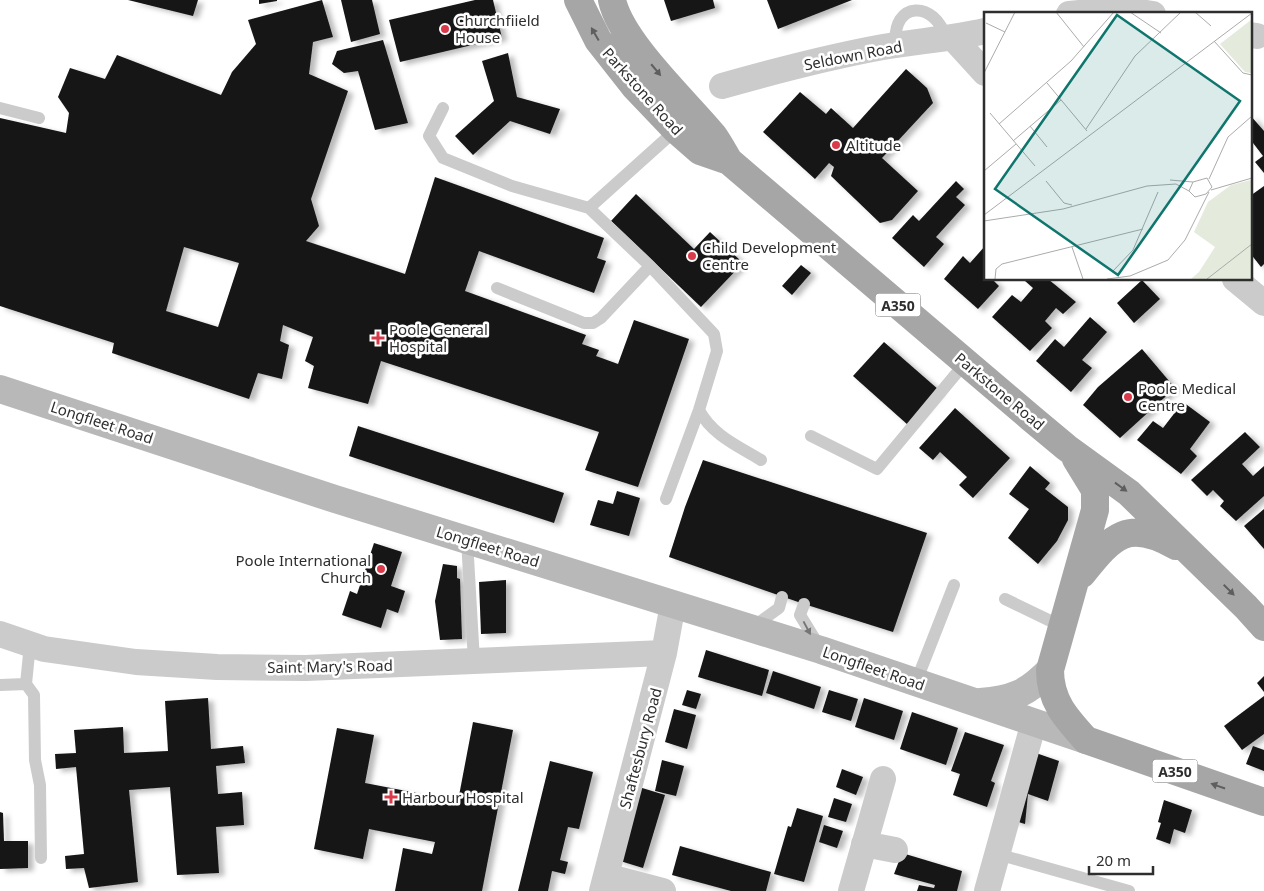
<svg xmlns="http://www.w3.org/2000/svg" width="1264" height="891" font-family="'Noto Sans',sans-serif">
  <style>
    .building { fill: #151515; fill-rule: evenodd; filter: url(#shadow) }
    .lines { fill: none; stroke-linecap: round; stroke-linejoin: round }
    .lane { stroke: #cbcbcb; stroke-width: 12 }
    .street { stroke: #cbcbcb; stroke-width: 26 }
    .secondary { stroke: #b8b8b8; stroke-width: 28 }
    .primary { stroke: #a6a6a6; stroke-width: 28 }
    .oneway { fill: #5e5e5e }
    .oneway2 { fill: #757575 }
    .poi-dot { fill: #d93b4b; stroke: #fff; stroke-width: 2 }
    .labels { text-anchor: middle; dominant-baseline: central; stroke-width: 5; stroke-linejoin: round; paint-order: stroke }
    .shield { fill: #fff; stroke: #6d6d6d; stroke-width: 1 }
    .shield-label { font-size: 14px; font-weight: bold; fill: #2e2e2e }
    .poi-label { font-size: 15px; fill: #2e2e2e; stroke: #fff; text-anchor: start }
    .street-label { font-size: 15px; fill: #2e2e2e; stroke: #fff }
    .inset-road { fill: none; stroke: #ababab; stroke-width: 1 }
    .view { fill: #0f766e; fill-opacity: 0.15; stroke: #0f766e; stroke-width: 2.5 }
    .inset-edge { fill: none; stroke: #2e2e2e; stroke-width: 2.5 }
  </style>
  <defs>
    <filter id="shadow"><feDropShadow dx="5.5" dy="3" stdDeviation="2.5" flood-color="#0004"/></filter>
  </defs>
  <rect width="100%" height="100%" fill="#fff"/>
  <!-- building -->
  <path class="building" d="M128,0H198L193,16Z
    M259,0H277V1L259,4Z
    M322,0L333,37L313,42L309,74L348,91L311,199L319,226L306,241L405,274L435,177L604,238L597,258L606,261L594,293L479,251L465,291L586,335L582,344L599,350L596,356L618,364L634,320L689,339L638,487L585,470L599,432L381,361L368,404L308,388L314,366L305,361L313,337L283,325L280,341L289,345L282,379L258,373L249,399L112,353L114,343L0,306V118L66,133L69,113L58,97L70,68L105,79L117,55L221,95L232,72L256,44L248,20ZM184,247L239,263L218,327L166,311Z
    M341,0H372L380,34L351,42Z
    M475,0H493L502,38L400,62L389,20Z
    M664,0H713L715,8L671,21Z
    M767,0H852L778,29Z
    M383,40L408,123L375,130L358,71L344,73L332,64L337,51Z
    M508,53L517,97L560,109L550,134L510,121L473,155L455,136L494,101L482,61Z
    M906,69L927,88L933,103L882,158L918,191L892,220L880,223L831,176L834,167L829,163L815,179L763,132L800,92L826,114L831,108L853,128Z
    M1250,115L1264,131V173L1255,162L1263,156L1250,139Z
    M956,181L964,189L956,197L965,205L936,237L944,244L924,267L892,238L913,215L919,221Z
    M1264,186V264L1261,267L1250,253V196Z
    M636,194L694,249L710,232L743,263L701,307L611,221Z
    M985,246V279H992L999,286L978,309L944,279L963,256L970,263Z
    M801,265L811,273L792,295L782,286Z
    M1027,279H1048L1076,302L1063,314L1056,308L1045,321L1052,328L1030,351L992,317L1012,295L1021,302L1033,288L1025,281Z
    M1142,280L1160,299L1134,323L1117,303Z
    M1090,317L1107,332L1082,360L1092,368L1071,392L1036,361L1055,339L1064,347Z
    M884,342L939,390L908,425L853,376Z
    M1142,349L1175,388L1120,438L1083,405L1098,387Z
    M1183,402L1210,422L1190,449L1197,456L1181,474L1137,440L1153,421L1163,428Z
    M955,408L1010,458L973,498L959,485L967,477L940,452L933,460L919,448Z
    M358,426L564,493L554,523L349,456Z
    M1245,432L1260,447L1242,464L1253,476L1264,466V496L1236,521L1220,506L1224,501L1213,490L1207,496L1191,480Z
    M703,460L927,533L893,632L804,604L669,557L685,507Z
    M1030,466L1050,483L1045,489L1068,507V520L1057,541L1038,564L1008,538L1029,509L1009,494Z
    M617,491L640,498L629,536L590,525L598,500L613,504Z
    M1264,509V549L1244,526Z
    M374,543L402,552L391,586L405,591L398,613L387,609L381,628L342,615L350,591L357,594Z
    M443,564L457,566V578L460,579L462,639L440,640L435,601Z
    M506,580V633L481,634L479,582Z
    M706,650L769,670L762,696L698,677Z
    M773,671L821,687L814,709L766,693Z
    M1264,676V692L1257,683Z
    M687,690L701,694L696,709L682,705Z
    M829,690L858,699L851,721L822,712Z
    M1264,696V734L1242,750L1224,726Z
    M208,698L211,749L243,746L245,763L216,766L218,794L242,792L244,825L216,827L219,873L177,875L170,787L129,790L138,882L89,888L84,868L66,869L65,856L84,854L76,767L56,769L55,754L76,753L74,730L123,727L124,753L168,751L165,701Z
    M864,698L903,711L894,740L855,727Z
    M674,709L696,715L687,749L665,742Z
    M912,712L958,728L946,765L900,749Z
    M473,722L513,730L482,891H395L403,848L432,854L435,842L369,829L363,859L314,849L337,728L374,735L365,783L458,801Z
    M965,732L1004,745L991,781L995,783L987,807L953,795L960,774L951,771Z
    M1253,746L1264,750V771L1246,764Z
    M1033,752L1059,761L1048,801L1028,794L1025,824L1012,820Z
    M662,760L684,766L676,796L655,791Z
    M550,761L593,772L579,829L568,827L560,860L568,862L565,874L552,871L548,891H518Z
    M842,769L863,777L856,795L836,787Z
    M639,787L665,795L643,868L617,860Z
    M834,798L852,804L846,822L828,817Z
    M1164,800L1192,810L1185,833L1174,829L1170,844L1156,839L1161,823L1158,822Z
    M797,808L823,816L804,882L774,874L788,826L791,827Z
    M0,812L3,813L4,841H28V868L0,869Z
    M824,825L843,831L837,848L819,842Z
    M680,846L771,872L766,891H731L672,875Z
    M902,853L962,871L957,891H917L919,885L934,888L935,885L894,874Z"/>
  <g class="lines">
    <!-- lane -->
    <path class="lane" d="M896,45C891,0 936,0 946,39
      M0,108L39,118
      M443,108L429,136L443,158L512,186L589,208
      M497,288L584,323H593L601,318L650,266
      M699,410C712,435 738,446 761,460
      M811,436L877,469L965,363
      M666,499L699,410L717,351L714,334L650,266L589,208L677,129
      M467,540L474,661
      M1005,599L1063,627
      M804,604L800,615L819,646
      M753,627L779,608L782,597
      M916,682L954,585
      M26,684L34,695L35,760L40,785L41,858
      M0,685L26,684L30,644
      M997,854L1129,891"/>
    <!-- street -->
    <path class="street" d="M1069,14L1119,9L1153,14
      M1250,35L1257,36
      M953,38L985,73
      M722,86C775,71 828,57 883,47C917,41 951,39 985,31
      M1235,279L1264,303
      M0,634L44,649L136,662L217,667L306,668L664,653
      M864,844L895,850
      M606,876L663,891
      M602,891L664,653L673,604
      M851,891L883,779
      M987,891L1034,722"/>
    <!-- secondary -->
    <path class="secondary" d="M0,389L335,499L821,650L1086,740
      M980,702C1012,700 1028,693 1050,670"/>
    <!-- primary -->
    <path class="primary" d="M578,0L598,40L635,87L676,130L700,151L729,161
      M612,0C621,42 685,101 713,135C719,143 724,153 729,161L1031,418L1067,448L1129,493L1246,607L1264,627
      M1076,459L1095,490V510L1050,670C1050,701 1066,718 1086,740L1264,802
      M1082,574C1113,535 1128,519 1176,546"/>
  </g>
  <!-- one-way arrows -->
  <defs><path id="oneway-solid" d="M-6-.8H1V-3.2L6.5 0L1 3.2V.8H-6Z" transform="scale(1.25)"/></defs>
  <g class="oneway">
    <use href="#oneway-solid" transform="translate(595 34) rotate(-120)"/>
    <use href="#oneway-solid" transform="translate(656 70) rotate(50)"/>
    <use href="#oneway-solid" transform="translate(1121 487) rotate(36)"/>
    <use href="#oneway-solid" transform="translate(1229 590) rotate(45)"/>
    <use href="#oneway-solid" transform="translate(1218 786) rotate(-161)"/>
  </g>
  <use class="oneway2" href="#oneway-solid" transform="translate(807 628) rotate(62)"/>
  <!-- markers -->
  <g class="poi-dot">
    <circle cx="445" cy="29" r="5"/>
    <circle cx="836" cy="145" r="5"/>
    <circle cx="692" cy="256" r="5"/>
    <path d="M375.5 330.5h5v5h5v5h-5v5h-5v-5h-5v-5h5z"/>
    <circle cx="1128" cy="397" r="5"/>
    <circle cx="381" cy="569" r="5"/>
    <path d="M388.5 789.5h5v5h5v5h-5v5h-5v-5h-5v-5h5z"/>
  </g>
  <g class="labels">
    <!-- shield labels -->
    <g class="shield">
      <rect x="875.5" y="293.5" width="45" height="23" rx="4"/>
      <rect x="1152.5" y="759.5" width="45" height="23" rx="4"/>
    </g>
    <g class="shield-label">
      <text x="898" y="305">A350</text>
      <text x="1175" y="771">A350</text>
    </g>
    <!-- poi labels -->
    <g class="poi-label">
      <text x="455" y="20">Churchfiield<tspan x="455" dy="17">House</tspan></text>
      <text x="846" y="145">Altitude</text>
      <text x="702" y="247">Child Development<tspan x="702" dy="17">Centre</tspan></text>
      <text x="389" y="329">Poole General<tspan x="389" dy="17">Hospital</tspan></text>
      <text x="1138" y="388">Poole Medical<tspan x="1138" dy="17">Centre</tspan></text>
      <text x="371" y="560" text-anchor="end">Poole International<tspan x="371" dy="17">Church</tspan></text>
      <text x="402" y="797">Harbour Hospital</text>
    </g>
    <!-- street labels -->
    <g class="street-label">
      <text transform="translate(853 55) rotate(-11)">Seldown Road</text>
      <text transform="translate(643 91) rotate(48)">Parkstone Road</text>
      <text transform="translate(1000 391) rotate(40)">Parkstone Road</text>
      <text transform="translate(102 422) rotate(18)">Longfleet Road</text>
      <text transform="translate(488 546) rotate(17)">Longfleet Road</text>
      <text transform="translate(330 666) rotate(-1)">Saint Mary's Road</text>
      <text transform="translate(874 668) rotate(19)">Longfleet Road</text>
      <text transform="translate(640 748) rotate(-75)">Shaftesbury Road</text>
    </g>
  </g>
  <!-- overview -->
  <g transform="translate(984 12)">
    <rect width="268" height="268" fill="#fff"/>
    <path d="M267,8V61L261,60L236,32ZM267,168V267H207L215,260L231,235L210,220L224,190L247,173Z" fill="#e4eadc"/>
    <path class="inset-road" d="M72,0L100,35M146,0L177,21M211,0L227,14M2,11L21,20M230,29L259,61L268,63M0,61L31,0M63,71L103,119M6,101L51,154M15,112L87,49L130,0M46,114L63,135M102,117L151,44L197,0M29,129L77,88M0,159L32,132M225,167L244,125L268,104M186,168L209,170L223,166L228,175L222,182L211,185L205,179L209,170M62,169L80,191L88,193M227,178L268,166M0,203L268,1M0,209L79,197L163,174L192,172L205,179M88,235L99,267M129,259L149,238L174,180M11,267L12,257L18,252L159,217M123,267L146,264L184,248L201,228L225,180M223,267L268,232"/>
    <path class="view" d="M133,3L256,89L134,263L11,177Z"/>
    <rect width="268" height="268" class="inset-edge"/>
  </g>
  <!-- scale -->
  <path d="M1089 866v8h64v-8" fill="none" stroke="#2e2e2e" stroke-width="2.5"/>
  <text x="1096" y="866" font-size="15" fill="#2e2e2e" stroke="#ffffff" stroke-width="4" paint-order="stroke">20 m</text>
</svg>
